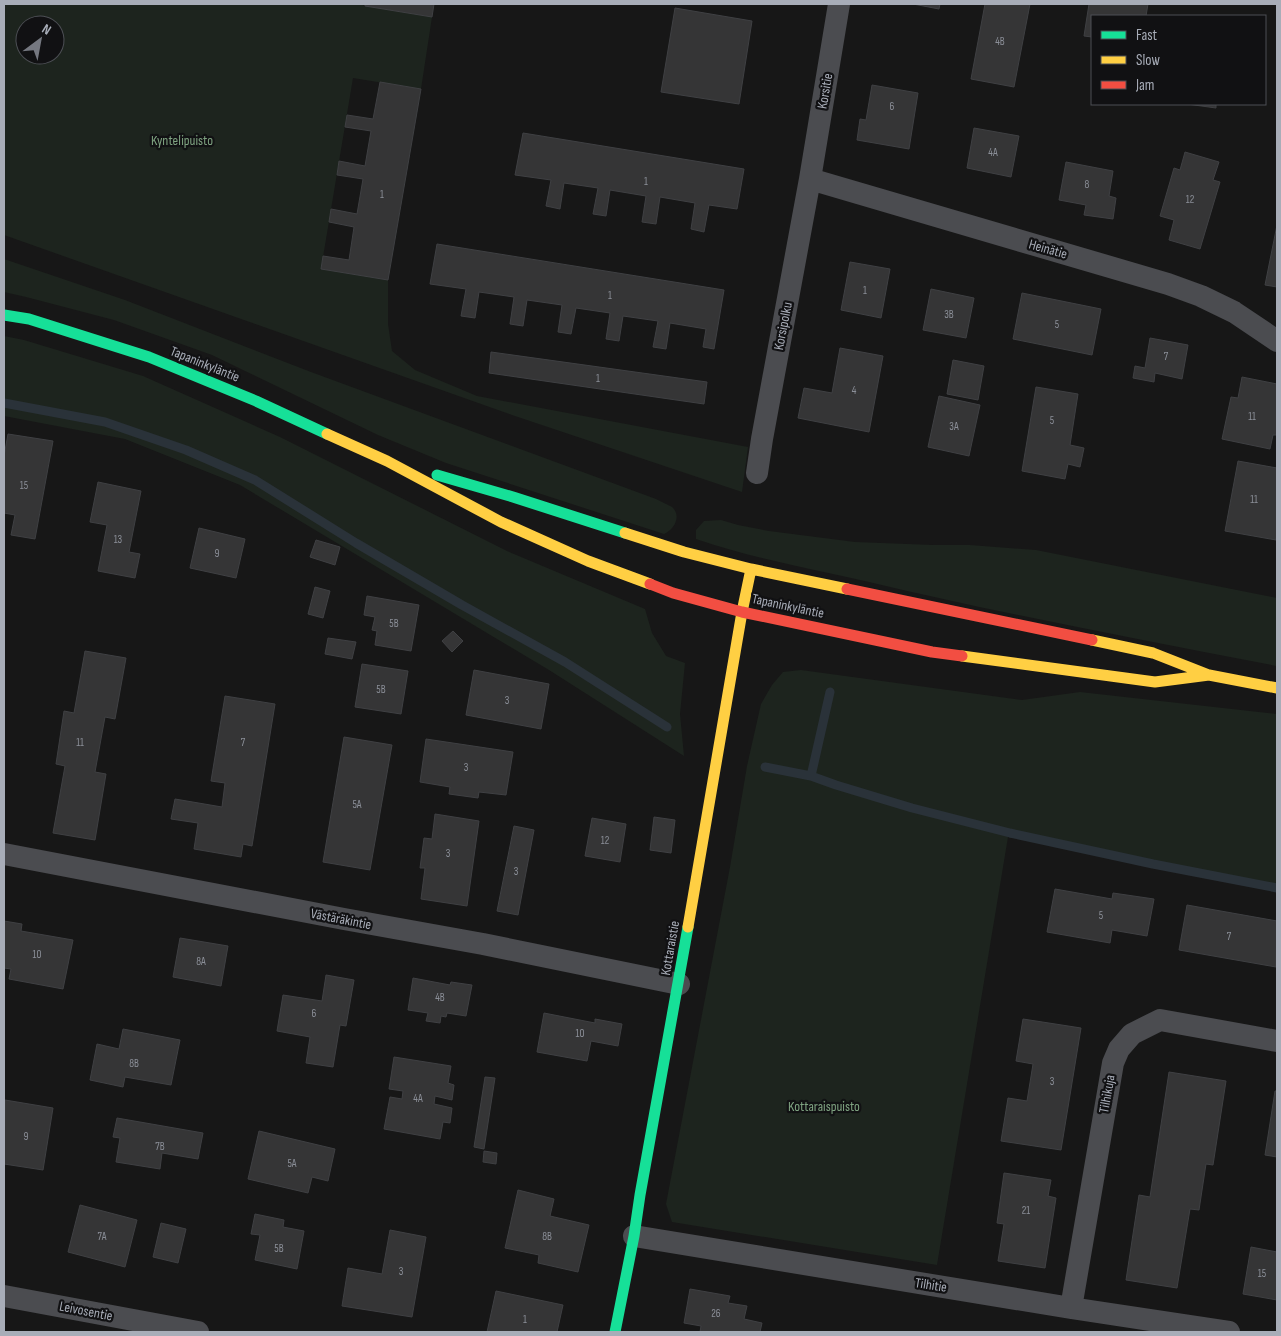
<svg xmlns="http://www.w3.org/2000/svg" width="1281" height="1336" font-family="'Sofia Sans Condensed',sans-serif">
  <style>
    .green { fill: #1d241e; fill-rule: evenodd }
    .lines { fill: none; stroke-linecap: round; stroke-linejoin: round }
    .stream { stroke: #2a3239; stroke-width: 9 }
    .building { fill: #353536; stroke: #3f4043 }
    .street { stroke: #4b4c50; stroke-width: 22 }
    .fast { stroke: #16e098; stroke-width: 11 }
    .slow { stroke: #ffcf43; stroke-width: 11 }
    .jam { stroke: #f24e42; stroke-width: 11 }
    .labels { text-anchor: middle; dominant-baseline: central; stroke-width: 4.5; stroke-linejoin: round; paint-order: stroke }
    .number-label { font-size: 11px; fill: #8b8f98 }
    .street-label { font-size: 14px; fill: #a8adb8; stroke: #111113 }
    .park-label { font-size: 14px; fill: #7fa381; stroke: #111113 }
  </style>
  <rect width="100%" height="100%" fill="#171717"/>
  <!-- green -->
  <path class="green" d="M4,4H360L365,6L432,17L421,89L353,78L321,269L388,280V324L392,351L415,370L477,396L748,447L742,492L512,415L4,235ZM25,25H55V55H25Z
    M4,259L125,300L311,372L656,499C661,502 667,504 672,507C682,516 674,530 664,534L446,463L378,435L212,355L114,320L26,297L4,292Z
    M4,336L24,340L143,376L280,437L507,551L645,609L652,633L666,656L685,663L680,714L684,756L549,670L240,485L125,439L4,416Z
    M721,520L738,525L769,531L855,542L933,545H970L1036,550L1277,598V666C1141,640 1004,614 869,582C811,569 752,558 696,539V530L704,521Z
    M801,670L1022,700L1080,692L1277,714V890L1008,837L937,1265L672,1222L666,1204L730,867L747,766L761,704L772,685L783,672Z"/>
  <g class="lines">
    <!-- stream -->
    <path class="stream" d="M4,403L105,422L186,450L255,480L356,543L462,605L565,662L667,727
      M765,767L811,776L836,785L912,808L1010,833L1153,864L1277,888
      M811,776L830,692"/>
  </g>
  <!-- building -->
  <path class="building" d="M365,4H434L432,17L365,6Z
    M913,4H940L939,9Z
    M985,4H1030L1014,87L971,79Z
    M1089,4H1148L1146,16H1092V37L1084,36Z
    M675,8L752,21L739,104L661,92Z
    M380,82L421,89L388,280L321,269L323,256L349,260L354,227L329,222L331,209L357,214L363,179L337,175L339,161L365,166L371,131L345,127L347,115L373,119Z
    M872,85L918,93L909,149L857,140L860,119L866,120Z
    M1187,104H1216V108Z
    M974,128L1019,136L1011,177L967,168Z
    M523,133L744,169L737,209L709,205L704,232L691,229L695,203L660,197L656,224L642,222L646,196L610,190L606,216L593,214L598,188L564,183L560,209L546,206L551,180L515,175Z
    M1185,152L1219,162L1213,180L1220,182L1200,249L1169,240L1174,220L1160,216L1174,168L1180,170Z
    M1066,162L1113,171L1109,196L1116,198L1113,219L1084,215L1086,205L1059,200Z
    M1277,225V287L1265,285Z
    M437,244L724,290L714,349L703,347L706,329L670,323L666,349L653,347L658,321L623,316L619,341L606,339L610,313L576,308L571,334L558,332L562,305L527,300L523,326L510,324L514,297L479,292L475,318L461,316L466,289L430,284Z
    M850,262L890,269L881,318L841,310Z
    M931,289L974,298L966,338L923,330Z
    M1022,293L1101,309L1092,355L1013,339Z
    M1150,338L1188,345L1182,379L1155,373L1154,382L1133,378L1135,366L1145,368Z
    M840,348L883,356L869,432L798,418L804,388L832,393Z
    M491,352L707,382L704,404L489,373Z
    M953,360L984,366L978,400L947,394Z
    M1242,377L1277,384V435H1273L1270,449L1222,439L1231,397L1238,398Z
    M1036,387L1078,394L1070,445L1084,448L1080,467L1068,464L1065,479L1022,471Z
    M939,396L980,405L969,456L928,447Z
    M8,434L53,441L35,539L11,535L15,515L4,513V456Z
    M1238,461L1277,468V534L1276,540L1225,531Z
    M98,482L141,491L129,552L140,554L135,578L98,571L107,525L90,522Z
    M199,528L245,539L236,578L190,568Z
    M316,540L340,547L335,565L310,557Z
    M315,587L330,591L323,618L308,614Z
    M367,596L419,605L411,651L375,645L377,631L372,630L375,617L364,615Z
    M453,631L463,641L452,652L442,641Z
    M328,638L356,642L352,659L325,654Z
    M85,651L126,658L115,719L105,717L95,772L106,774L95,840L53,833L65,766L56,764L64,711L74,713Z
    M362,664L408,671L401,714L355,707Z
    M474,670L549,684L541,729L466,715Z
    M225,696L275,704L252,846L243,844L241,857L194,849L198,823L171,819L175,799L222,807L225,783L211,781Z
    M344,737L392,745L370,870L323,862Z
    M426,739L513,752L506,795L479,792L478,798L449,794L450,787L420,782Z
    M435,814L479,821L467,906L421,899L425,868H420L424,838L432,839Z
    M654,817L675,820L671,853L650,850Z
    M592,818L626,824L620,862L585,856Z
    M514,826L534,830L518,915L497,911Z
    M1055,889L1112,899L1113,893L1154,899L1147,936L1112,930L1110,943L1047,932Z
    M1187,905L1277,921L1276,967L1179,950Z
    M4,921L22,924L21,931L73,940L63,989L9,979L11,969L4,968Z
    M180,938L228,946L221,986L173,977Z
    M326,975L354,980L346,1026L340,1025L333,1067L306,1063L310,1037L277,1031L283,995L322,1001Z
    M413,978L450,985L451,982L472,985L466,1016L447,1013L446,1017L441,1016L440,1023L426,1021L428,1013L408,1010Z
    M544,1013L595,1023V1019L622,1024L618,1046L591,1041L587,1061L537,1052Z
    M1023,1019L1081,1028L1061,1150L1001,1141L1008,1098L1027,1101L1033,1064L1016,1061Z
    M123,1029L180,1040L171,1085L125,1077L123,1087L90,1080L97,1044L119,1049Z
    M394,1057L451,1066L448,1083L454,1085L452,1100L435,1096L434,1104L452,1108L450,1123L443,1122L440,1139L384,1129L390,1097L402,1099L403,1091L389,1089Z
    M1169,1072L1226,1081L1213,1165L1206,1164L1199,1210L1190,1209L1177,1288L1126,1280L1139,1195L1150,1197Z
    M485,1077L495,1078L484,1149L474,1147Z
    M1275,1091H1277V1157L1265,1155Z
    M5,1100L53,1108L43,1170L4,1164Z
    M117,1118L203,1133L198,1159L162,1153L160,1169L116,1162L120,1138L113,1137Z
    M259,1131L335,1149L328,1181L312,1177L308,1193L248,1179Z
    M484,1151L497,1153L496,1164L483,1162Z
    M1004,1173L1051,1180L1048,1196L1056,1198L1045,1268L998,1261L1004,1224L997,1223Z
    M518,1190L554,1199L550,1216L589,1225L578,1272L538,1263L539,1255L505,1248Z
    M80,1205L137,1220L125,1267L68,1252Z
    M255,1214L284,1220L283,1227L304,1231L297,1269L255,1260L260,1235L251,1234Z
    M161,1223L186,1229L178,1263L153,1257Z
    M390,1230L426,1237L412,1317L342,1306L348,1268L382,1274Z
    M1251,1247L1277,1252V1300L1243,1294Z
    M690,1289L730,1296L728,1303L747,1306L744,1319L762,1323L760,1332H700L701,1326L684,1323Z
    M496,1291L563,1305L557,1332H487Z"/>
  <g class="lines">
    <!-- street -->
    <path class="street" d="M810,179L1168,284L1201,296L1234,312L1277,341
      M757,473L762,439L810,179L839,4
      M4,854L344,919L483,944L679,984
      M634,1236L1071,1308L1229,1332
      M4,1296L198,1332
      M1071,1308L1113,1063L1119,1049L1132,1034L1160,1020L1277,1041"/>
    <!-- fast -->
    <path class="fast" d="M4,315L29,319L149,357L256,401L327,434
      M437,475L513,497L625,533
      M615,1332L634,1236L640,1195L688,927"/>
    <!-- slow -->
    <path class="slow" d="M327,434L387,461L501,522L588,561L650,584
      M625,533L684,552L751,569L847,589
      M1092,640L1153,653L1209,675L1277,688
      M962,656L1155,682L1209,675
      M688,927L742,612L751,569"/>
    <!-- jam -->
    <path class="jam" d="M650,584L673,593L742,612L932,652L962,656
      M847,589L1092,640"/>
  </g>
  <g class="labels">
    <!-- number labels -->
    <g class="number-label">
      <text x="1000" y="41">4B</text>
      <text x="892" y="106">6</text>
      <text x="993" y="152">4A</text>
      <text x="646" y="181">1</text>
      <text x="1087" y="184">8</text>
      <text x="382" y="194">1</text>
      <text x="1190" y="199">12</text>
      <text x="865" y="290">1</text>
      <text x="610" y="295">1</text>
      <text x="949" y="314">3B</text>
      <text x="1057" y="324">5</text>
      <text x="1166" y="356">7</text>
      <text x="598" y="378">1</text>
      <text x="854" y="390">4</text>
      <text x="1252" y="416">11</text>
      <text x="1052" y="420">5</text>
      <text x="954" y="426">3A</text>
      <text x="24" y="485">15</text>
      <text x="1254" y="499">11</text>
      <text x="118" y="539">13</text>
      <text x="217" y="553">9</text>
      <text x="394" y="623">5B</text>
      <text x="381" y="689">5B</text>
      <text x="507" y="700">3</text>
      <text x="80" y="742">11</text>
      <text x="243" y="742">7</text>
      <text x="466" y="767">3</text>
      <text x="357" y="804">5A</text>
      <text x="605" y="840">12</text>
      <text x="448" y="853">3</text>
      <text x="516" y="871">3</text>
      <text x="1101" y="915">5</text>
      <text x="1229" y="936">7</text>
      <text x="37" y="954">10</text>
      <text x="201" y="961">8A</text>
      <text x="440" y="997">4B</text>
      <text x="314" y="1013">6</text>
      <text x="580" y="1033">10</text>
      <text x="134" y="1063">8B</text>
      <text x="1052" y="1081">3</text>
      <text x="418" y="1098">4A</text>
      <text x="26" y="1136">9</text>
      <text x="160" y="1146">7B</text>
      <text x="292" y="1163">5A</text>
      <text x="1026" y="1210">21</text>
      <text x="102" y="1236">7A</text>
      <text x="547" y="1236">8B</text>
      <text x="279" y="1248">5B</text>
      <text x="401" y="1271">3</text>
      <text x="1262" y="1273">15</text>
      <text x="716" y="1313">26</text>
      <text x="525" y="1319">1</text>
    </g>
    <!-- street labels -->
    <g class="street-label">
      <text transform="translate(825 91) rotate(-80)">Korsitie</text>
      <text transform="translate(1048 249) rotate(16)">Heinätie</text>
      <text transform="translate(783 326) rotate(-79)">Korsipolku</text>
      <text transform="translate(205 364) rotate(22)">Tapaninkyläntie</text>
      <text transform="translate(788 606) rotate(12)">Tapaninkyläntie</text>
      <text transform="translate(341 919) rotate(11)">Västäräkintie</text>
      <text transform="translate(670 948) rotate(-80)">Kottaraistie</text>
      <text transform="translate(1107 1094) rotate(-80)">Tilhikuja</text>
      <text transform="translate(931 1285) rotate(9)">Tilhitie</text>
      <text transform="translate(86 1311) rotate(11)">Leivosentie</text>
    </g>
    <!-- park labels -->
    <g class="park-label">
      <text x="182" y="140">Kyntelipuisto</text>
      <text x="824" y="1106">Kottaraispuisto</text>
    </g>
  </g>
  <!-- border -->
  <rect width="1281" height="1336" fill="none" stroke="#a8adb8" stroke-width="10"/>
  <!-- legend -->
  <rect x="1091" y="15" width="175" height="90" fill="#111113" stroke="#4d4f55"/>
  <rect x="1101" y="31" width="25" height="8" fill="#16e098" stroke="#4d4f55"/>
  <text x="1136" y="40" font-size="15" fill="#a8adb8">Fast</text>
  <rect x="1101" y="56" width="25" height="8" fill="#ffcf43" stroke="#4d4f55"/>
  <text x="1136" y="65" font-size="15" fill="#a8adb8">Slow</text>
  <rect x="1101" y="81" width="25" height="8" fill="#f24e42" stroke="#4d4f55"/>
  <text x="1136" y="90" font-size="15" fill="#a8adb8">Jam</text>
  <!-- north arrow -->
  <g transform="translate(40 40) rotate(32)"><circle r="24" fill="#111113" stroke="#4d4f55"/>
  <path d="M0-4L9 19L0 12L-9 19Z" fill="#757880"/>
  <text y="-8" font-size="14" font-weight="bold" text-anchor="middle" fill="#a8adb8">N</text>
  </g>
</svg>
